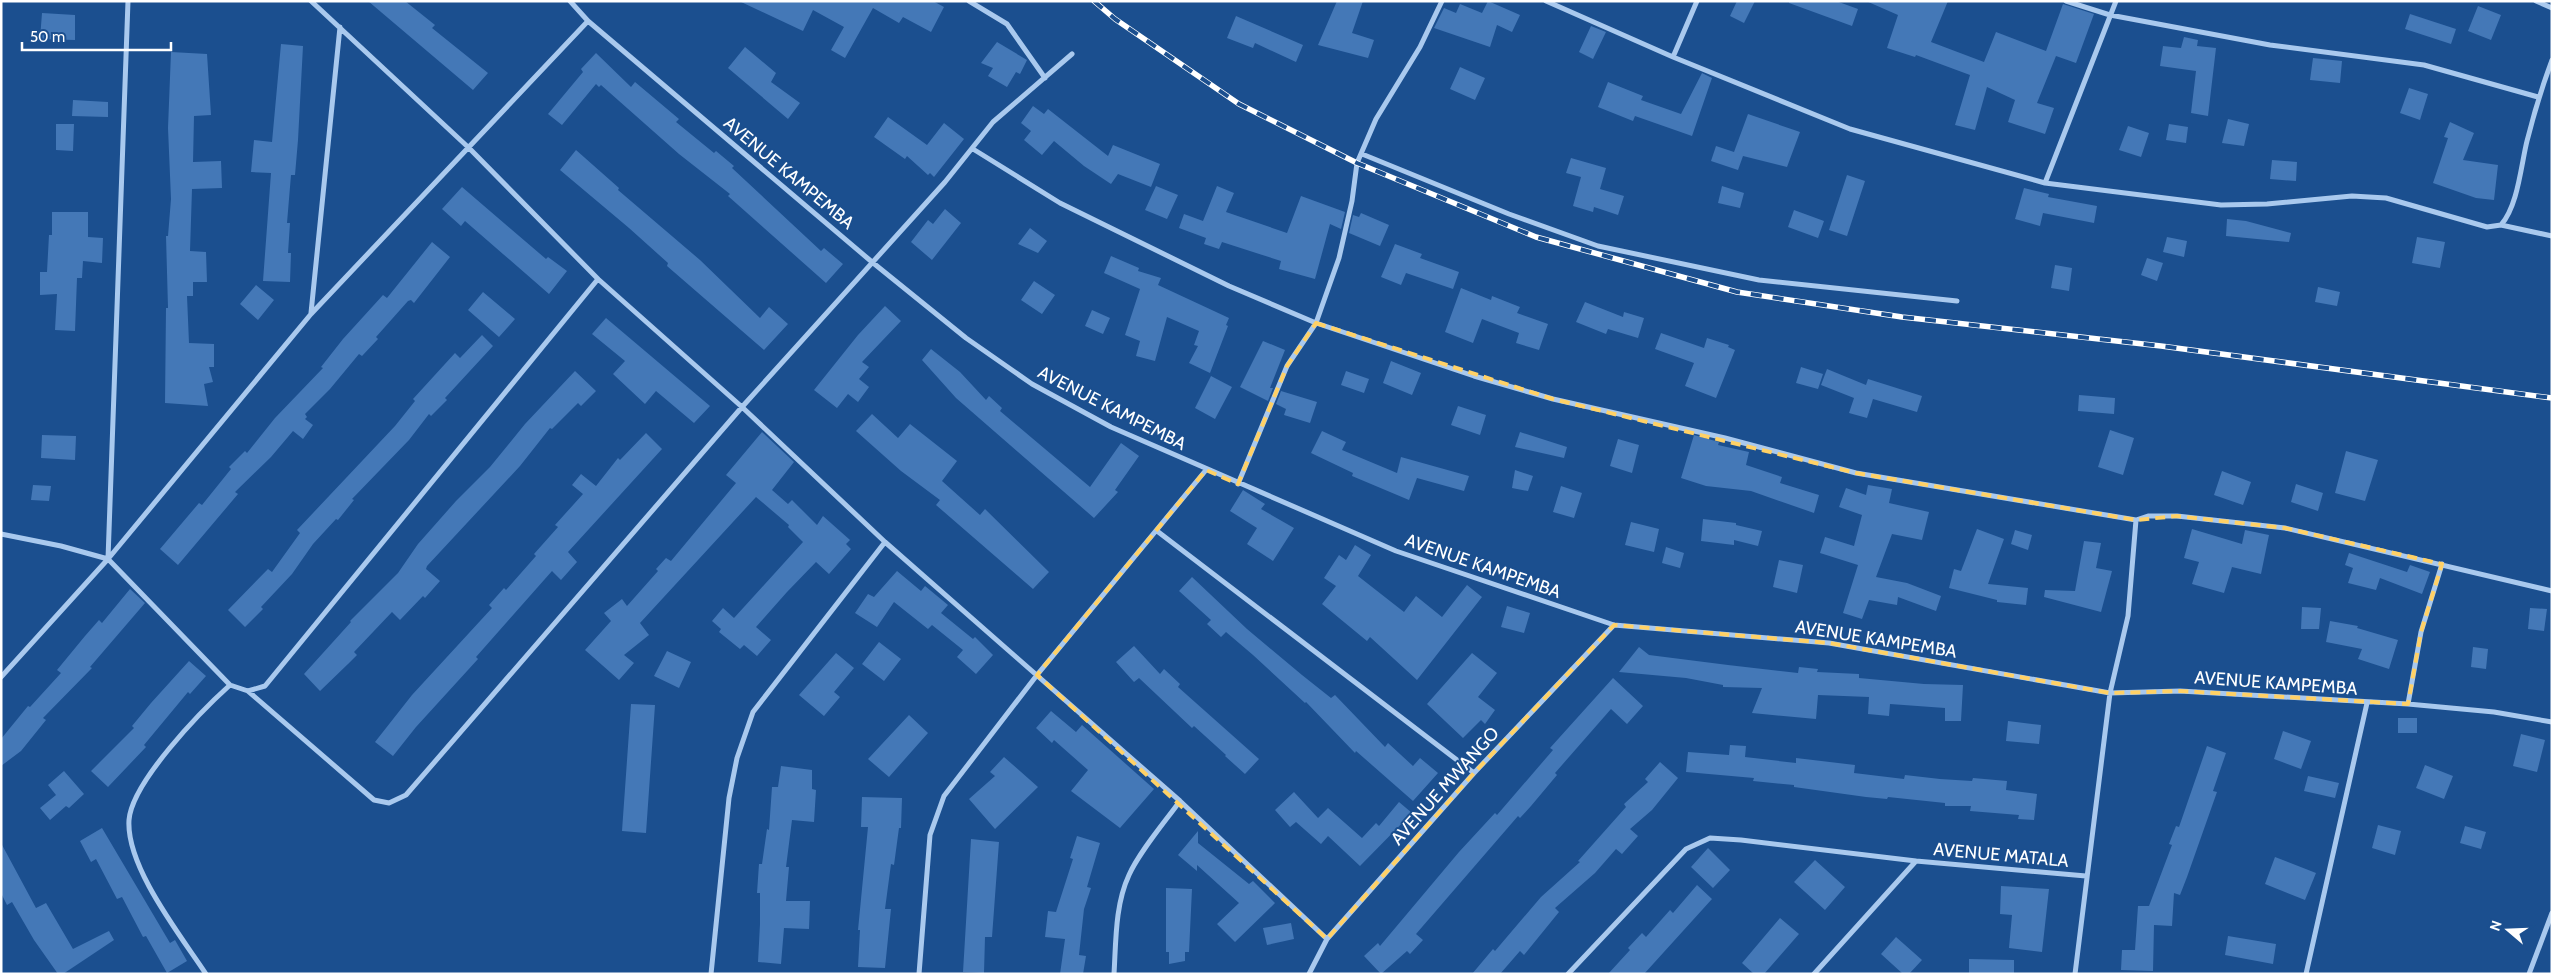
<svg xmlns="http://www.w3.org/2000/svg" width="2553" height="975" font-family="Cabin,sans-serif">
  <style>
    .building { fill: #4478b7 }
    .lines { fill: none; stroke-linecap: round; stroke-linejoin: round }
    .street { stroke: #a9c9ee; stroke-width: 5 }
    .rail-casing { stroke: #fff; stroke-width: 5.5 }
    .rail { stroke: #1b4f8f; stroke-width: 4; stroke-dasharray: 11; stroke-linecap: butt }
    .marked { fill: none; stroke: #ffd166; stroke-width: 4; stroke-dasharray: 10 6; stroke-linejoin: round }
    .labels { text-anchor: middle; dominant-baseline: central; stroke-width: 4; stroke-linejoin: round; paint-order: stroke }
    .street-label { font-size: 18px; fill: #fff; stroke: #1b4f8f }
  </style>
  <rect width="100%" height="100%" fill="#1b4f8f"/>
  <!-- building -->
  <path class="building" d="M368,1H405L435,25L432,28L488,73L473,90Z
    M739,1H933L944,7L931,32L903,17L899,23L873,8L845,58L831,50L844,27L813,10L803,31Z
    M1337,1H1363L1352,33L1374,40L1368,58L1318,45Z
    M1488,1L1520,15L1512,32L1497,25L1490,47L1434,28L1444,8L1456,13L1460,4L1482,13Z
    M1737,1H1755L1744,23L1730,16Z
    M1789,1H1836L1858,9L1852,26L1789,3Z
    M1866,1H1948L1931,42L1984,62L1996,32L2046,51L2063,4L2094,14L2076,63L2056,56L2037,103L2054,108L2045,134L2008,122L2015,100L1987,87L1975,130L1955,125L1970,75L1916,55L1915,57L1887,48L1898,15Z
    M2478,6L2501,15L2491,40L2468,31Z
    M42,13L75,15V40L40,39Z
    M2410,14L2456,29L2451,44L2405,29Z
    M1236,16L1303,45L1296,62L1255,43L1253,48L1227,38Z
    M1591,26L1606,32L1593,59L1579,52Z
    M2184,37L2198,40L2197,46L2216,48L2208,116L2191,113L2196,71L2160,66L2163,46L2181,48Z
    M997,42L1027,60L1020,74L1016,72L1007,87L988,76L993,68L981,63Z
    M281,44L303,46L298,140L295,175H291L287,223H290L288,253H291L290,282L263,281L271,173L251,172L254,140L272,142Z
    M745,47L776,73L771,82L800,103L788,119L728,68Z
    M171,52L207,54L211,115L194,116L193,162L221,161L222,188L192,189L190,251L206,252L207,282H193V296H187L189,343L214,344V367H209L213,382L204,384L208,406L165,403L166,308H168L166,236H168L171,199L168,128Z
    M596,53L631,87L635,82L679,119L676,122L714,153L716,151L734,166L732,168L821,251L824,248L843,264L826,283L728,196L730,194L679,154L601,85L599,87L596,84L562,125L548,114L583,72L581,69Z
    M2313,58L2342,61L2340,83L2310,80Z
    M1460,67L1485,78L1475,100L1450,89Z
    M1702,73L1712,78L1692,136L1635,116L1633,121L1598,107L1608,82L1643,96L1641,100L1681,114Z
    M2409,88L2428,94L2420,120L2400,113Z
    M73,100L108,102V117L72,116Z
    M1033,106L1044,114L1048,109L1108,156L1113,145L1160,164L1151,187L1118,174L1111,184L1084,166L1054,141L1042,155L1024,140L1031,131L1021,123Z
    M1748,114L1800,132L1787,167L1743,156L1738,170L1711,161L1716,146L1734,152Z
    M888,117L927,145L944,123L964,139L934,177L930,173L928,175L907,156L905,159L874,137Z
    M2228,119L2249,124L2244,146L2222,143Z
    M2450,122L2474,133L2463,160L2498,165L2494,200L2476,198L2433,183L2448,138L2444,137Z
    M56,124H74L73,151L56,150Z
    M2169,124L2188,127L2186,143L2166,140Z
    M2128,126L2149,133L2141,157L2119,150Z
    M576,150L619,188L618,190L700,260L760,318L769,307L788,324L764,350L667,266L668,263L629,228L560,170Z
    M1571,158L1606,168L1600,189L1624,196L1618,215L1594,207L1593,212L1573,206L1581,177L1566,173Z
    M2272,160L2297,162L2296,181L2270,179Z
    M1847,175L1865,181L1847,236L1829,230Z
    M1156,186L1178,195L1167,219L1145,210Z
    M1217,186L1234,193L1226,212L1287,233L1301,196L1345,212L1341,229L1330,224L1315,279L1279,269L1281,261L1222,242L1219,249L1204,244L1206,238L1179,228L1184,214L1203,221Z
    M1722,186L1744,193L1740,208L1718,203Z
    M462,187L546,259L548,257L567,271L549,294L465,221L461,226L442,209Z
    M2024,188L2049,194L2048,197L2097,206L2094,223L2043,213L2040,226L2015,219Z
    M945,209L961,223L932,260L911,242L928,220L933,224Z
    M1794,210L1824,221L1818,238L1788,227Z
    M52,212H88V237L103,238L102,263L83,261L82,278H77L75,331L55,330L57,294L40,295V272H47L49,235H52Z
    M1361,213L1389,225L1380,246L1349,233L1353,215L1359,217Z
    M2227,219L2246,221L2291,233L2289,242L2226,236Z
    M1030,228L1047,241L1038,253L1018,244Z
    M2167,237L2187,241L2184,257L2163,252Z
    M2417,237L2445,242L2440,268L2412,263Z
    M432,242L450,257L414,303L411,300L408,301L376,337L378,339L362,356L359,354L330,389L305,414L307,417L305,419L313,425L303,439L293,431L271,457L235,492L238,494L178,565L160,549L199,503L202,505L231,469L229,467L245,451L247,453L275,418L323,368L321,367L343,339L383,295L387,298Z
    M1395,244L1422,254L1420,258L1459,272L1453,289L1406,273L1401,285L1381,277Z
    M1111,256L1139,268L1138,271L1161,278L1158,285L1229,318L1226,325L1228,326L1210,373L1189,363L1198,346L1194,345L1199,331L1167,317L1155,361L1136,356L1140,341L1125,335L1140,289L1104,273Z
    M2147,258L2163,263L2157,281L2141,275Z
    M2055,265L2072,268L2069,291L2051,288Z
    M1034,281L1055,295L1042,314L1021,300Z
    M256,285L274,300L258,320L240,304Z
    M2318,287L2340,292L2337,306L2315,302Z
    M1461,288L1491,300L1492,296L1520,307L1517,313L1548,324L1539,350L1516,343L1519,333L1482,319L1473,343L1445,332Z
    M483,292L515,319L499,337L468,310Z
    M1585,302L1623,317L1624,312L1644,318L1638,338L1608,329L1606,334L1576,322Z
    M885,306L901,321L862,362L869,367L859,379L869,387L858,402L848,394L837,408L814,390L858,335Z
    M1092,310L1110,318L1103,334L1085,326Z
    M606,318L710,406L694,423L656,391L645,404L613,374L625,361L592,334Z
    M1661,333L1704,348L1707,338L1729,345L1728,347L1735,350L1716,398L1685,386L1694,363L1655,349Z
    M482,335L493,346L445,398L447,400L431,416L429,414L409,440L352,499L354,500L338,520L336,519L313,544L292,574L261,607L263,609L245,627L228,610L268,569L272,572L300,533L297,530L395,426L415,401L413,399L455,353L460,358Z
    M1263,341L1285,350L1270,388H1273L1268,401L1240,387Z
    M931,349L960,372L986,400L989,396L1002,408L1000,411L1090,487L1121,443L1139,456L1115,490L1118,492L1094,518L956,398L922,360Z
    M1391,361L1421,373L1412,395L1383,383Z
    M1801,367L1823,374L1818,389L1796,383Z
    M1827,369L1866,385L1868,379L1922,396L1917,412L1873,399L1867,418L1849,413L1854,398L1821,385Z
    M575,371L596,391L581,406L578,403L552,429L550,428L520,466L427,566L426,569L440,581L425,598L423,596L400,620L392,612L354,652L357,655L348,664L320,691L304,674L351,622L350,621L398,573L418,544L456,501L490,467L525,424Z
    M1346,371L1369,379L1364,393L1341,385Z
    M1211,376L1232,387L1215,419L1195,408Z
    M1281,391L1317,402L1310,423L1284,415L1286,409L1276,404Z
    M2079,395L2115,398L2114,414L2078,411Z
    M1458,406L1486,415L1480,435L1451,425Z
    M872,414L898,438L910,424L957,461L942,481L980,515L985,509L1049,572L1033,589L936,505L940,500L901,471L856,431Z
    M2110,430L2134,438L2123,475L2098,467Z
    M1322,431L1346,442L1342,450L1397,473L1401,457L1469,476L1464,491L1417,478L1409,500L1352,476L1353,473L1311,453Z
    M762,432L794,462L772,490L788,504L792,500L817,525L823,516L850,540L846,544L851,549L829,574L816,562L787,592L756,627L771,640L757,656L744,645L740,649L719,632L721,629L712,621L723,608L734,618L803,542L788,527L789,525L756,497L640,623L649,635L624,655L634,663L619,680L585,650L611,621L604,613L622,599L627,606L658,571L656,569L666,558L671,561L736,483L726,475Z
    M1520,432L1567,447L1564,458L1515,447Z
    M646,433L662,449L568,552L577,562L561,580L552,571L476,657L478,659L416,727L393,756L375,742L412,695L492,608L489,605L504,588L506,590L536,556L534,554L558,527L555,525L583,494L572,485L581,474L596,486L618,458L620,460Z
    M42,435L76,436L75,460L41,458Z
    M1694,435L1719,442L1718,445L1749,452L1746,465L1782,477L1780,483L1819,495L1814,513L1751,491L1706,486L1681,478Z
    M1618,439L1639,445L1632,473L1610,466Z
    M2346,451L2378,460L2365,501L2335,493Z
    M1515,470L1533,476L1528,491L1512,488Z
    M2222,471L2251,482L2243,505L2214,495Z
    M2296,484L2323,493L2318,511L2291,502Z
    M33,485L51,486L49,501L31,500Z
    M1868,485L1892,489L1889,503L1929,512L1922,540L1892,534L1876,577L1907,583L1941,596L1936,611L1898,597L1897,605L1869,600L1862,619L1843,613L1858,565L1820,553L1825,537L1854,546L1862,515L1839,507L1846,488L1866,495Z
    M1561,486L1582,493L1574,518L1553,512Z
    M1243,490L1265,504L1261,509L1294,528L1273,561L1247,544L1257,528L1230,511Z
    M1703,519L1736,523V525L1762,531L1758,546L1734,540V545L1701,541Z
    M1631,522L1659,529L1654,552L1625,545Z
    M1977,529L2004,539L1988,584L2028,588L2026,605L1997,602V600L1949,588L1954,569L1961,571Z
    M2192,529L2242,544L2245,530L2269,535L2261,574L2232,567L2224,593L2192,584L2199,562L2184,558Z
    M2015,530L2032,535L2028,550L2011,544Z
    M2084,541L2101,543L2096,568L2112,571L2101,612L2044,597L2045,590L2075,591Z
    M1355,545L1371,555L1358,576L1404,612L1416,596L1442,617L1467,585L1482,597L1417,680L1370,637L1367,641L1322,604L1336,586L1324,578L1339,555L1346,560Z
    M1666,547L1684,553L1680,568L1662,563Z
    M2349,553L2407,572L2410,565L2430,572L2422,594L2380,578L2376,590L2348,583L2353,568L2345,565Z
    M1779,560L1803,565L1797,593L1773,587Z
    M897,571L921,591L925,586L948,605L941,613L973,639L975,637L993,655L976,674L957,657L963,650L932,625L928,629L894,602L877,627L855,613L868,594L874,597Z
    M1192,577L1247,629L1302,675L1331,698L1335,695L1385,747L1388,743L1413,766L1420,758L1438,773L1413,801L1356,751L1355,753L1306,702L1305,703L1253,655L1226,632L1221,637L1207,624L1211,620L1179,591Z
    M130,589L145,603L90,667L92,668L43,718L46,720L21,751L1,766V739L28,706L30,707L61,673L57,670L85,636L99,620L102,623Z
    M1507,606L1530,613L1524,633L1501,627Z
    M2302,607L2321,608L2319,629H2301Z
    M2530,608L2547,609L2544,631L2528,629Z
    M2330,621L2358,626L2357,628L2398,640L2389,669L2358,659L2362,649L2326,642Z
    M879,642L901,659L884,681L862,664Z
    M1134,646L1160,674L1164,669L1180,684L1178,687L1259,759L1245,774L1225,756L1226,755L1194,726L1192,728L1139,678L1134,682L1116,662Z
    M1639,647L1649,655L1728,665L1798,673L1799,667L1818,669L1817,672L1859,674V678L1924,684L1963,685L1961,721H1945V708L1890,704L1889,716L1868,714L1869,697L1818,695L1816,719L1752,713L1762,688L1723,687V685L1686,678L1619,672Z
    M2473,647L2488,649L2486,669L2471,667Z
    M667,651L691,662L679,688L654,676Z
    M836,653L854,668L834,692L840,697L824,716L799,695Z
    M1472,653L1497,673L1478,697L1495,710L1485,724L1481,720L1463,738L1427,704Z
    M189,661L206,676L190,694L188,692L144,745L146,747L108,787L91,771L134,728L132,726L151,703Z
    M1613,678L1643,706L1627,724L1611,709L1555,773L1557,775L1531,806L1520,818L1518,816L1416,934L1423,940L1410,954L1407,951L1381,974L1364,956L1378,943L1380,946L1459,852L1495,813L1497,815L1553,750L1550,748Z
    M631,704L655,705L646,833L622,831Z
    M1051,711L1076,732L1082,725L1154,789L1120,828L1071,791L1088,770L1054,740L1052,743L1036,728Z
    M909,715L928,733L889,777L868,759Z
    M2398,718H2417V733H2398Z
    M2008,721L2041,725L2039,744L2006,741Z
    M2283,731L2311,741L2301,769L2274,759Z
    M2521,734L2545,740L2537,772L2513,766Z
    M1730,745L1746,746L1745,757L1796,763V758L1855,765L1854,773L1904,779L1905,775L1940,779L1972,781L1973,778L2007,781L2006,790L2037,794L2034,820L2018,819L2019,815L1970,811L1971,806H1945V803L1888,797L1887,799L1866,797L1794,787V785L1753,781L1754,778L1686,772L1688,752L1729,755Z
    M2207,746L2226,753L2213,791L2217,792L2187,877L2180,895L2174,893L2172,926L2154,925L2153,971L2121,970L2122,950H2135L2138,906H2149L2172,845L2169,844L2176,826L2179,827Z
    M1004,757L1038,787L995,829L969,799L995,776L990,772Z
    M1660,762L1678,778L1652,810L1630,829L1638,836L1622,854L1616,849L1595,873L1555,908L1559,912L1524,955L1520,951L1500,974H1472L1493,949L1495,951L1541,897L1580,862L1578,861L1626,807L1624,804L1648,782L1645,779Z
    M2425,765L2453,776L2444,799L2416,788Z
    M781,766L812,770V789L816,790L814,822L792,820L786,867H789L786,901H810L809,929L784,928L781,964L758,962L760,924V893H757L759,864H762L767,829L769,830L772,787H778Z
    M64,771L84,794L69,808L66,806L50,820L40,808L56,795L48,785Z
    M2308,776L2339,783L2335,798L2304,791Z
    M1294,792L1318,818L1328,808L1362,838L1376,823L1379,826L1399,802L1412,813L1360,866L1328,836L1321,844L1296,822L1290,827L1275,810Z
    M862,797L902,798L901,828H899L894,865L891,864L885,909H891L885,968L858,967L860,930H858L868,827H861Z
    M2378,825L2401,831L2395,855L2372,848Z
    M2465,826L2486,832L2481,849L2460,843Z
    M102,828L170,943L175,940L187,961L167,973L146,936L143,937L122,897L117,899L96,859L91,862L80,841Z
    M1198,831V843L1249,884L1253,881L1275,903L1235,942L1217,924L1239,903L1197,865V871L1178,855Z
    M1077,836L1100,843L1087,887L1091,888L1084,909L1079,955L1086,956L1083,974H1060L1065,939L1045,937L1048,911L1056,912L1073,859L1070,858Z
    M971,839L999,842L992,937H985L984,973L963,972Z
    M1,843L36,908L46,903L73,949L109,931L114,940L63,974H58L34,940L12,902L7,905L1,893Z
    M1708,848L1730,870L1713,888L1691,867Z
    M2275,857L2316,873L2305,900L2265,884Z
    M1815,860L1845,887L1825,910L1794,882Z
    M1697,885L1712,899L1644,974H1608L1630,950L1628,948L1642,933L1646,937L1670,910L1673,913Z
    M2001,886L2049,889L2042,952L2009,948L2012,915L2000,914Z
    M1166,888L1192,889L1189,952H1185V961L1169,964V952H1166Z
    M1780,918L1799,934L1764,974H1754L1742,963Z
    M1291,923L1294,939L1267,945L1263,928Z
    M2228,936L2276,944L2273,964L2225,955Z
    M1896,937L1922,960L1909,974H1903L1881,954Z
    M1969,959L2014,960V974H1969Z"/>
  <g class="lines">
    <!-- street -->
    <path class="street" d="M311,1L469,148L598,279L742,407L885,542L1180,801L1327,939
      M570,1L588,21L872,262L966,338L1032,384L1111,427L1396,551L1614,625L1829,643L2110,693L2180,691L2408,704L2494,712L2552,722
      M969,1L1007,24L1045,78
      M1546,1L1673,57L1850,129L2045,183L2221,205L2267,204L2352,196L2386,198L2487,227L2501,225C2518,206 2521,165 2527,141C2534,113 2542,87 2552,60
      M2066,1L2110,15L2270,45L2424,65L2538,97
      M2536,1L2552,8
      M1673,57L1697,1
      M973,149L1060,203L1229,286L1316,323L1474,376L1553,399L1725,438L1856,473L2136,520L2128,616L2110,693L2075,974
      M1362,154L1509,214L1598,246L1759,280L1957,301
      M2045,183L2116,1
      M2501,225L2552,236
      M311,313L340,27
      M1238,484L1287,366L1316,323L1339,258L1352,201L1357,163L1376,119L1420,47L1442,1
      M2136,520L2148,516H2177L2285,528L2552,591
      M1157,531L1474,773
      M1,534L61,546L108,559L230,685L248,691L265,686L598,279
      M108,559L128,1
      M1,677L108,559L311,314L588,21
      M248,691L374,800L389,803L406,795L742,407L945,182L993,122L1072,54
      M2408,704L2421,632L2442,564
      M206,974C181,936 126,867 129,820C132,782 201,711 230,685
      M711,974L729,798L737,758L753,712L885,542
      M919,974L930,835L944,796L1037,675L1206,470
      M1114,974C1116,941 1115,905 1129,875C1140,851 1164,823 1180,801
      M1309,974L1327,939L1474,773L1614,625
      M1568,974L1686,849L1710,838L1741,840L1916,861
      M1814,974L1916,861L2086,876
      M2306,974L2367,703
      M2529,974L2552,913"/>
    <defs>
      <path id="rail" d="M1094,1L1115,19L1239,104L1357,163L1536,237L1737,292L1902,317L2161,346L2552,398"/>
    </defs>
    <!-- rail casing -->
    <use href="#rail" class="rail-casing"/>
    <!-- rail -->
    <use href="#rail" class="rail"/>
  </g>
  <!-- marked area -->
  <path class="marked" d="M1316,323L1553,399L1856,473L2136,520L2177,516L2285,528L2442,564L2421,632L2408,704L2180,691L2110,693L1829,643L1614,625L1474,773L1327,939L1037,675L1206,470L1238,484L1287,366Z"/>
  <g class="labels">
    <!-- street labels -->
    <g class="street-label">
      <text transform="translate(789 173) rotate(40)">AVENUE KAMPEMBA</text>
      <text transform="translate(1112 408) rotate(27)">AVENUE KAMPEMBA</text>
      <text transform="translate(1483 566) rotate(19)">AVENUE KAMPEMBA</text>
      <text transform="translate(1876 639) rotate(9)">AVENUE KAMPEMBA</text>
      <text transform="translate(2276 683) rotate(4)">AVENUE KAMPEMBA</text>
      <text transform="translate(1445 786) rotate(-48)">AVENUE MWANGO</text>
      <text transform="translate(2001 855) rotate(5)">AVENUE MATALA</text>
    </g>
  </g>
  <!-- border -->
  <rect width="2553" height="975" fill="none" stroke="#ffffff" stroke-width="5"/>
  <!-- north arrow -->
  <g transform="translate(2508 930) rotate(289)" stroke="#1b4f8f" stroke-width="4" paint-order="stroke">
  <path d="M0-4L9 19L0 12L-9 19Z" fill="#ffffff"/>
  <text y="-8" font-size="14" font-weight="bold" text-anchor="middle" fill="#ffffff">N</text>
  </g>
  <!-- scale -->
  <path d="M22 42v8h149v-8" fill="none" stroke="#ffffff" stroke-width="2.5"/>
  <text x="30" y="42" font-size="15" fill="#ffffff" stroke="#1b4f8f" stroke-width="4" paint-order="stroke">50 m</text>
</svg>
